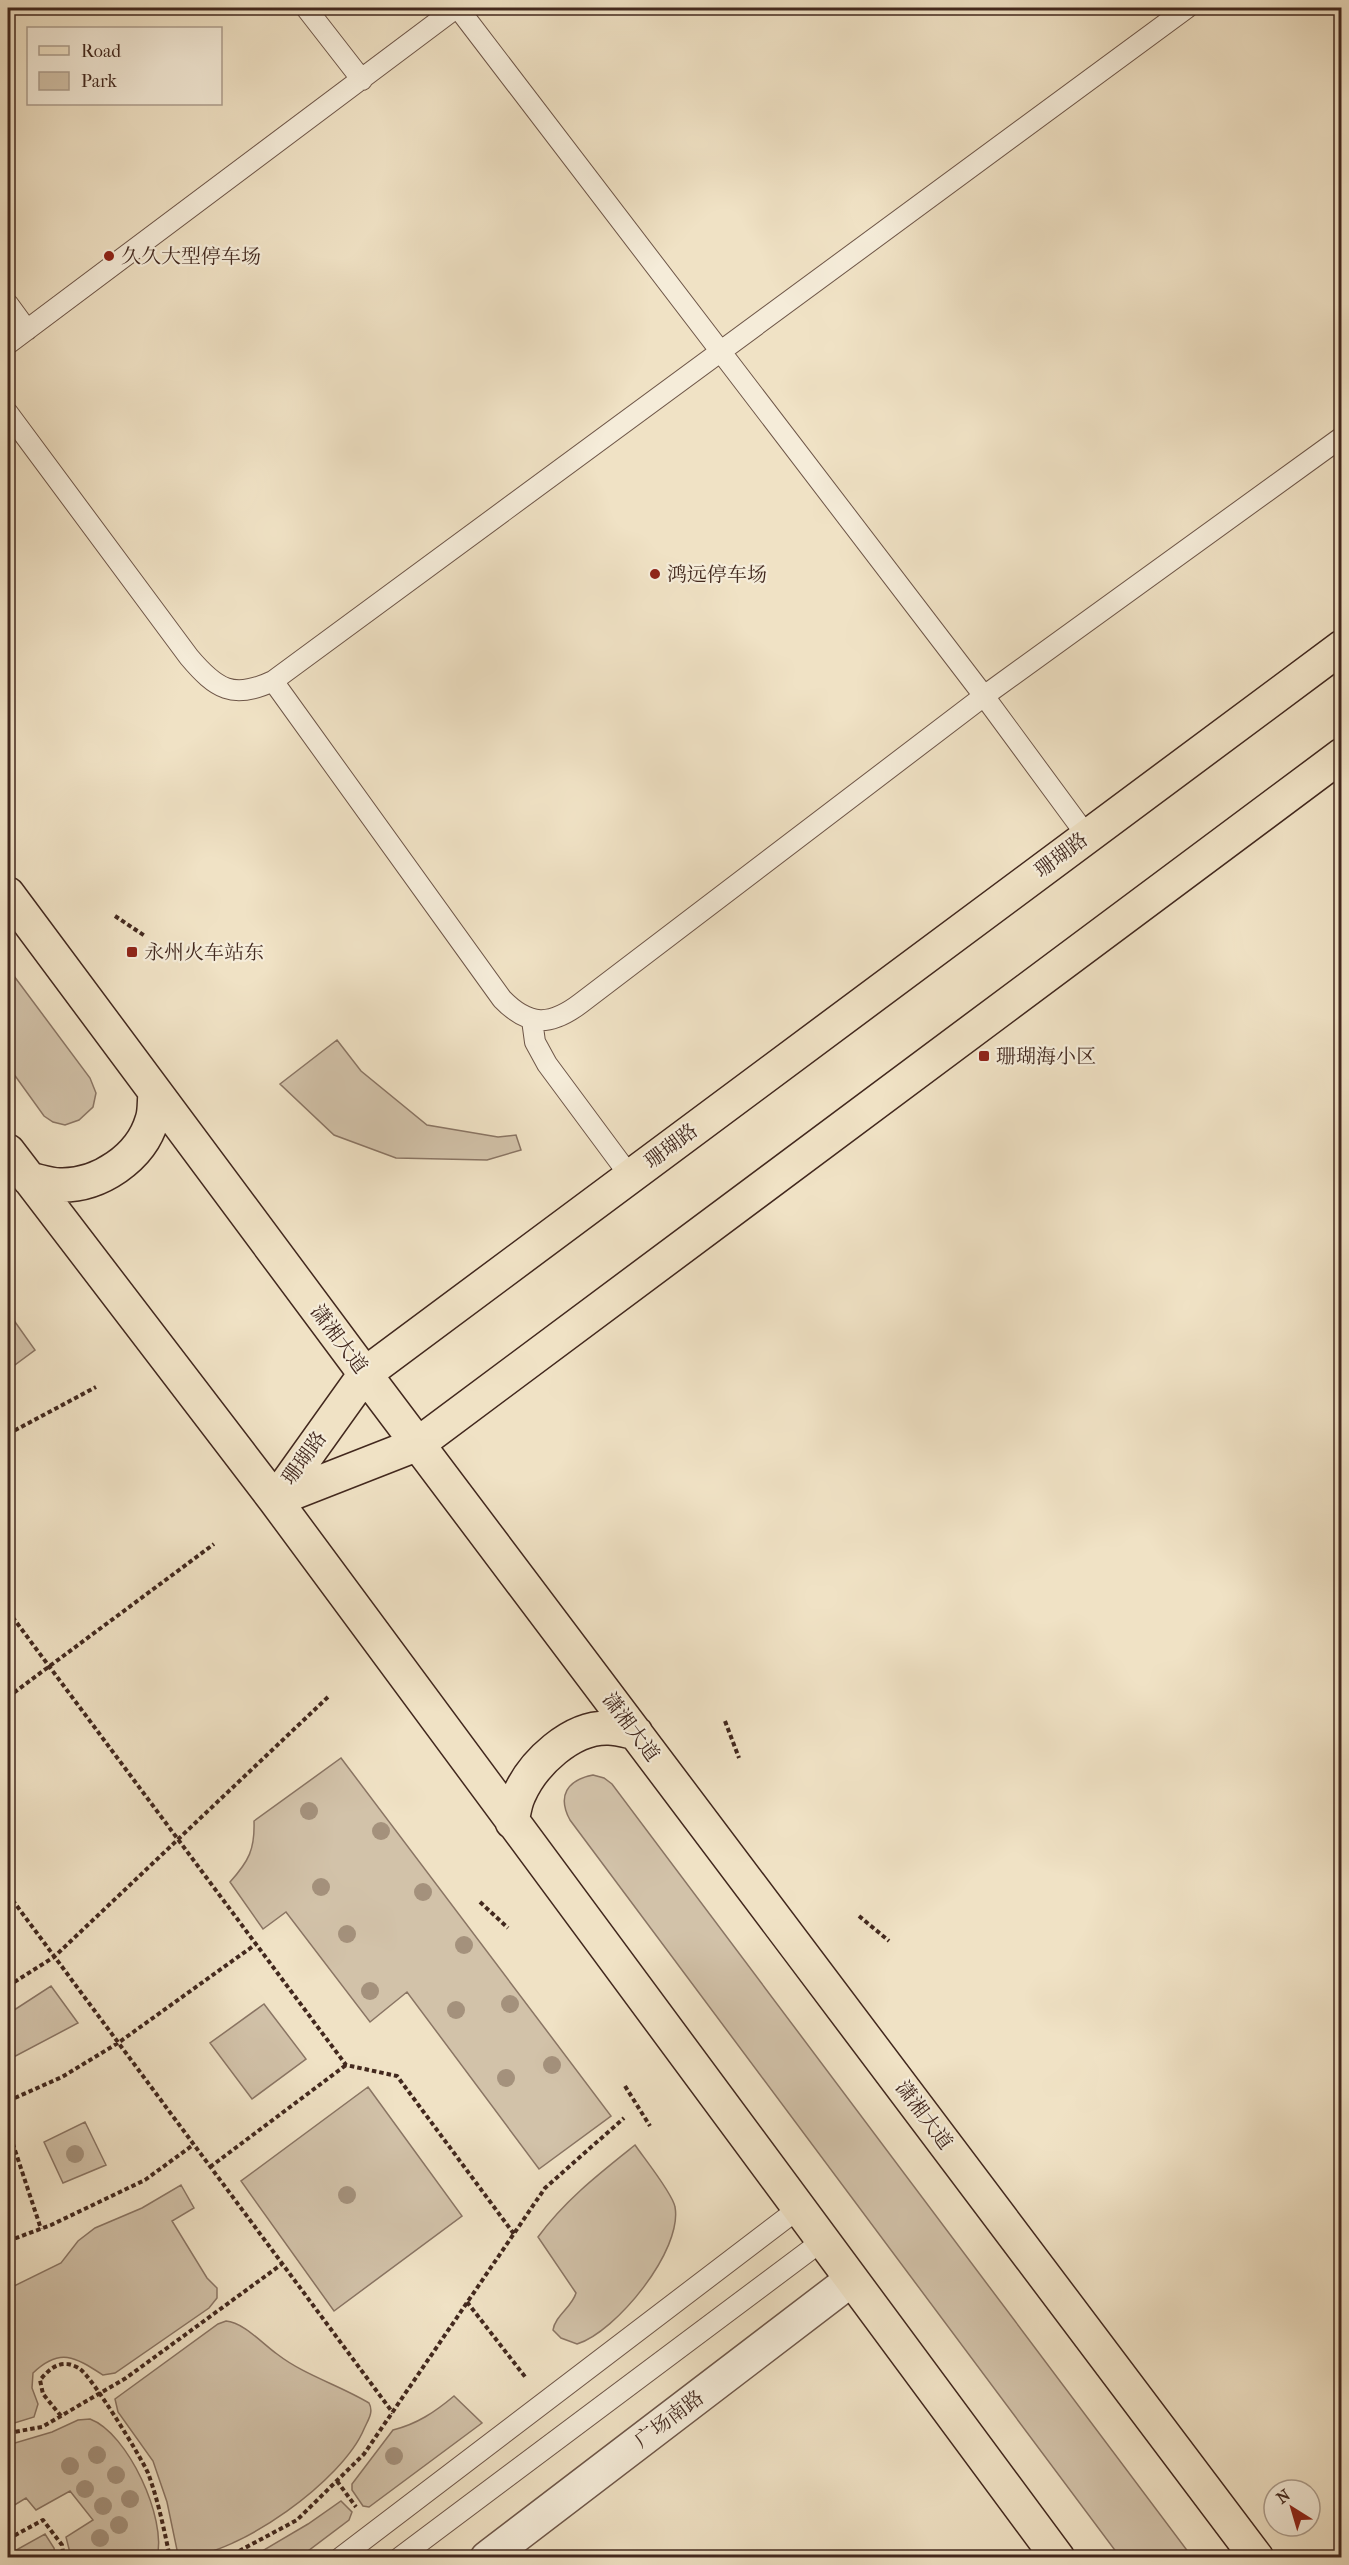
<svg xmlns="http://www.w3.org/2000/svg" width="1349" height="2565" font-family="'IM FELL French Canon','Noto Serif SC',serif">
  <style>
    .green { fill: #d2c2a9; stroke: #8a7564; stroke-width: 1.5 }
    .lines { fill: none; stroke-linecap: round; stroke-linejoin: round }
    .service-casing { stroke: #6e5648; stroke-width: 22 }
    .tertiary-casing { stroke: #6e5648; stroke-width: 36 }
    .primary-casing { stroke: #42281e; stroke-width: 36 }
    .path { stroke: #42281e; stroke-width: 4; stroke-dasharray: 4.5 3; stroke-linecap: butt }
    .service { stroke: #f5ecd9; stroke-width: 20 }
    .tertiary { stroke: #f5ecd9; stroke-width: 33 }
    .primary { stroke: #f0e2c5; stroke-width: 33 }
    .tree { fill: #a4917c }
    .poi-dot { fill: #8f2418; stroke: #f5ecd9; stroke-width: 2 }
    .labels { text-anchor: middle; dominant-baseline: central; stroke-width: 4.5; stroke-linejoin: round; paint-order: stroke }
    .poi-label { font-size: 20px; fill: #42281e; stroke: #f5ecd9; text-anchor: start }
    .street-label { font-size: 20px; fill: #42281e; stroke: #f5ecd9 }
  </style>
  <rect width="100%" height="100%" fill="#f0e2c5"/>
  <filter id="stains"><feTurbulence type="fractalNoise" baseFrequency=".00333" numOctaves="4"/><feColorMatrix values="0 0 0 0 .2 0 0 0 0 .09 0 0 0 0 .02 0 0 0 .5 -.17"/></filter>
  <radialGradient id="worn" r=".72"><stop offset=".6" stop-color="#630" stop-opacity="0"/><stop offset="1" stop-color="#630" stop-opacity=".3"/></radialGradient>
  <!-- green -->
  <path class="green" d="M8,968L90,1078L96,1093L93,1107L79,1120L65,1125L53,1122L44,1116L8,1066Z
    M337,1040L361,1071L427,1125L498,1137L516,1135L521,1150L487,1160L396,1158L334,1135L280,1084Z
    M8,1312L35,1350L8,1370Z
    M341,1758L611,2116L539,2169L407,1992L370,2022L286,1912L263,1929L230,1882C249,1861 255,1849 254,1821Z
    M593,1775L604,1778L612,1784L1192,2557H1120L570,1820C557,1796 567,1780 593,1775Z
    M51,1986L78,2023L8,2060V2014Z
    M264,2004L306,2059L252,2099L210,2043Z
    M368,2087L462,2216L334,2311L241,2181Z
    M85,2122L106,2165L63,2183L44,2142Z
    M635,2145C644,2158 673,2194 675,2207C683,2250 616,2332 577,2344L561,2338L553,2330C555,2316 572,2307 576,2293L538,2237C565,2200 600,2173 635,2145Z
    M181,2185L194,2208L172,2221L207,2278L217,2288V2298L209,2308L115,2373L103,2375C75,2357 60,2347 33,2373L32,2388L38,2404L34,2417L8,2425V2289L61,2263L78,2241L95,2228L142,2208Z
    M226,2321C243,2322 263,2344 277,2354C304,2375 339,2385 369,2403C374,2412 368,2420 364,2429C343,2480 239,2555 183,2557L177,2550L167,2502L153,2461L118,2412L115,2399L218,2324Z
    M454,2396L482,2423L369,2507L363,2506L352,2490V2484L393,2430C417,2424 435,2412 454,2396Z
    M90,2419C128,2433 167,2519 157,2557H71L66,2537L93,2520L70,2491L36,2510L26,2498L8,2509V2445L52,2432L78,2420Z
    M341,2501L352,2512L349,2520L300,2557H252L308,2524Z
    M45,2534L54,2548L56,2557H8V2548L11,2553Z"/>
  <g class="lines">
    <defs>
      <path id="service" d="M306,8L362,80
        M458,8L984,696L1087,836
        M8,304L27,330
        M8,344L456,8
        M8,413L189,657C216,689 233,700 273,681L1187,8
        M273,681L502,999C529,1027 551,1026 581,1003L984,696L1342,437
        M532,1020L535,1042L547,1064L630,1176
        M340,2558L798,2209
        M399,2558L822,2241"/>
      <path id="tertiary" d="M487,2558L851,2280"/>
      <path id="primary" d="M8,894L365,1374L1257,2558
        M8,1151L275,1500L1058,2558
        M29,1179C39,1181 50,1185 60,1185C99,1186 141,1158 152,1120C155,1112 154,1101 155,1093
        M275,1500L365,1374L1342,647
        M275,1500L418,1444L1342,755
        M512,1822C514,1813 515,1803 519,1795C533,1763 571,1727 608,1728C617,1728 627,1731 636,1733"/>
    </defs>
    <!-- service casing -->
    <use href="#service" class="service-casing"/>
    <!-- tertiary casing -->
    <use href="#tertiary" class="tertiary-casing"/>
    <!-- primary casing -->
    <use href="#primary" class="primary-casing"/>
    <!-- path -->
    <path class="path" d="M115,916L145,936
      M8,1434L96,1387
      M8,1611L346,2065L397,2076L514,2234
      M8,1697L214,1544
      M725,1721L739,1758
      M8,1894L393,2413
      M480,1902L508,1928
      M859,1916L889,1941
      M8,1986L54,1957L328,1697
      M625,2086L650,2126
      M8,2101L62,2077L118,2043L256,1944
      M8,2129L41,2229
      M210,2167L346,2065
      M8,2241L51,2225L145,2180L193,2145
      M467,2302L526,2378
      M61,2416L43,2394L40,2380C47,2372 55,2363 67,2364C70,2364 78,2367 80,2369C92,2377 141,2457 148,2473C158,2500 164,2529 170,2558
      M8,2433L42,2427L126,2378L282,2264
      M337,2481L356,2507
      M8,2539L43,2520L62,2545L64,2558
      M226,2558L297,2520L364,2454L545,2188L624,2118"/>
    <!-- service -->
    <use href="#service" class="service"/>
    <!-- tertiary -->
    <use href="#tertiary" class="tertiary"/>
    <!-- primary -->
    <use href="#primary" class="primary"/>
  </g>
  <!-- trees -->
  <g class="tree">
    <circle cx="309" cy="1811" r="9"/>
    <circle cx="381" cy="1831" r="9"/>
    <circle cx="321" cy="1887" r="9"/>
    <circle cx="423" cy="1892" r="9"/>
    <circle cx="347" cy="1934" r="9"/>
    <circle cx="464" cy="1945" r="9"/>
    <circle cx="370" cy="1991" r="9"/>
    <circle cx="510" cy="2004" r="9"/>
    <circle cx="456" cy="2010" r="9"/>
    <circle cx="552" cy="2065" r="9"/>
    <circle cx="506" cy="2078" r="9"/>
    <circle cx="75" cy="2154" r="9"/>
    <circle cx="347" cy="2195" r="9"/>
    <circle cx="97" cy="2455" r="9"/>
    <circle cx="394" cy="2456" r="9"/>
    <circle cx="70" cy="2466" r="9"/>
    <circle cx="116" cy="2475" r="9"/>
    <circle cx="85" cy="2489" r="9"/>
    <circle cx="130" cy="2499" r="9"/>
    <circle cx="103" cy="2506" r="9"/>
    <circle cx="119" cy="2525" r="9"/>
    <circle cx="100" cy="2538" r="9"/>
  </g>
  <!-- markers -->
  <g class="poi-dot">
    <circle cx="109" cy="256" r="6"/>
    <circle cx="655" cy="574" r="6"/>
    <rect x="126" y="946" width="12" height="12" rx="3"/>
    <rect x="978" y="1050" width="12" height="12" rx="3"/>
  </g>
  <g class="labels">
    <!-- poi labels -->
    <g class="poi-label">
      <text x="121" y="256">久久大型停车场</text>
      <text x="667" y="574">鸿远停车场</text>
      <text x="144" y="952">永州火车站东</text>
      <text x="996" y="1056">珊瑚海小区</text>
    </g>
    <!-- street labels -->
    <g class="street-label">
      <text transform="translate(1061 855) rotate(-37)">珊瑚路</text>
      <text transform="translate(671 1146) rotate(-37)">珊瑚路</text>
      <text transform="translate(339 1339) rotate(53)">潇湘大道</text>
      <text transform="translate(304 1458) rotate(-54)">珊瑚路</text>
      <text transform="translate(631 1727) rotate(53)">潇湘大道</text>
      <text transform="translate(924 2115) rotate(53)">潇湘大道</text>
      <text transform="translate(669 2419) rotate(-37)">广场南路</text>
    </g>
  </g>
  <!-- margin -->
  <rect width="1349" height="2565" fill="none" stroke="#f0e2c5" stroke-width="30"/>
  <rect x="9" y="9" width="1331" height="2547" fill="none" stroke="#42281e" stroke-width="3"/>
  <rect x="15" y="15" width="1319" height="2535" fill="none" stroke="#42281e" stroke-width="1.5"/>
  <!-- legend -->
  <rect x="27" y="27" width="195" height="78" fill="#f5ecd9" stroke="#ad9e8e" stroke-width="1.5"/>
  <rect x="39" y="46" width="30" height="9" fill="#f0e2c5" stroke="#ad9e8e" stroke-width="1.5"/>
  <text x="81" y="57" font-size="18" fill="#42281e">Road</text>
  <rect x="39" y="72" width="30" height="18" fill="#d2c2a9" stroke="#ad9e8e" stroke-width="1.5"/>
  <text x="81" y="87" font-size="18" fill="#42281e">Park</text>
  <!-- north arrow -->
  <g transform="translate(1292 2508) rotate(323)"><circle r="28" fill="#f5ecd9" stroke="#ad9e8e" stroke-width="1.5"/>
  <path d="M0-4.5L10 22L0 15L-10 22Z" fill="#8f2418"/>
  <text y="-9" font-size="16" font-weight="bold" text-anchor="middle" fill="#42281e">N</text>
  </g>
  <rect width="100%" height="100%" filter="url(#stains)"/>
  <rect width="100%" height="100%" fill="url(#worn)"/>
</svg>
